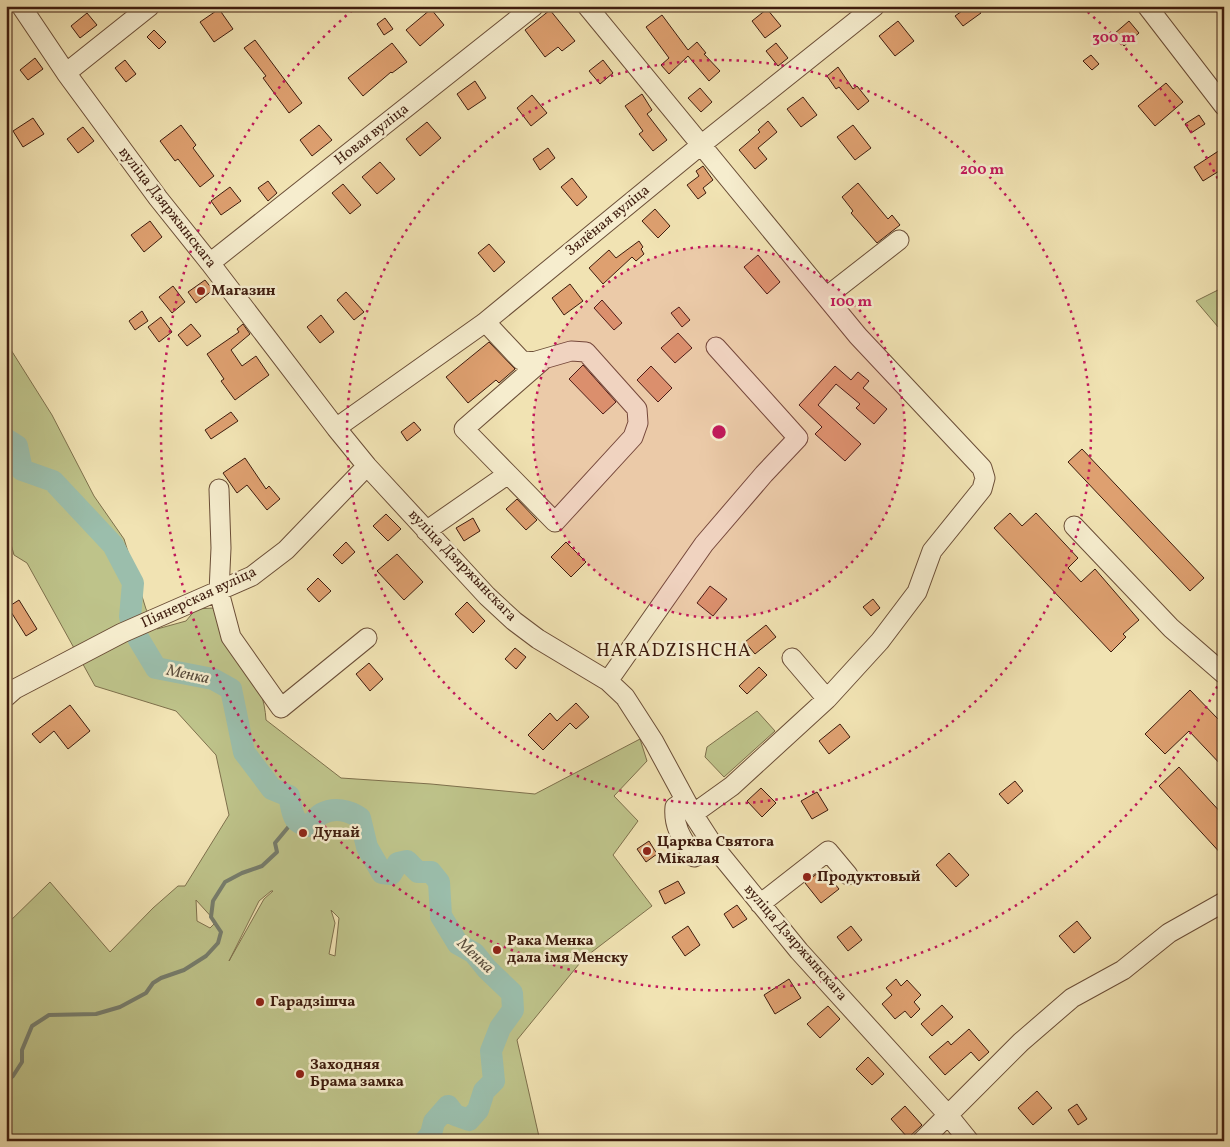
<svg xmlns="http://www.w3.org/2000/svg" width="1230" height="1147" font-family="Vollkorn,serif">
  <style>
    .green { fill: #bec38a; stroke: #7e704c; fill-rule: evenodd }
    .lines { fill: none; stroke-linecap: round; stroke-linejoin: round }
    .stream { stroke: #767d6d; stroke-width: 4 }
    .river { stroke: #9bbeac; stroke-width: 22 }
    .building { fill: #dea070; stroke: #3e1c0e }
    .minor-casing { stroke: #6b4e37; stroke-width: 21 }
    .minor { stroke: #f6edce; stroke-width: 19 }
    .ring { fill: none; stroke: #c2185b; stroke-width: 2.5; stroke-dasharray: 2.5 5 }
    .poi-dot { fill: #8f2418; stroke: #f6edce; stroke-width: 2 }
    .labels { text-anchor: middle; dominant-baseline: central; stroke-width: 5; stroke-linejoin: round; paint-order: stroke }
    .street-label { font-size: 15px; fill: #3e1c0e; stroke: #f6edce }
    .poi-label { font-size: 15px; font-weight: bold; fill: #3e1c0e; stroke: #f6edce; text-anchor: start }
    .water-label { font-size: 16px; font-style: italic; fill: #5a4d3d; stroke: #f6edce }
    .quarter-label { font-size: 18px; letter-spacing: 1px; fill: #3e1c0e; stroke: #f6edce }
    .centre { fill: #c2185b; stroke: #f6edce; stroke-width: 2.5 }
    .ring-label { font-size: 15px; text-anchor: middle; font-weight: bold; fill: #c2185b; stroke: #f6edce; stroke-width: 5; stroke-linejoin: round; paint-order: stroke }
  </style>
  <rect width="100%" height="100%" fill="#f1e3b3"/>
  <filter id="stains"><feTurbulence type="fractalNoise" baseFrequency=".004" numOctaves="4"/><feColorMatrix values="0 0 0 0 .2 0 0 0 0 .09 0 0 0 0 .02 0 0 0 .5 -.17"/></filter>
  <radialGradient id="worn" r=".72"><stop offset=".6" stop-color="#630" stop-opacity="0"/><stop offset="1" stop-color="#630" stop-opacity=".3"/></radialGradient>
  <!-- green -->
  <path class="green" d="M1224,287V334L1196,301Z
    M6,342L52,415L94,496L124,539L146,609L157,629L186,621L196,609L213,608C235,641 264,680 266,720L341,778L431,784L535,794L640,739L647,761L614,796L638,821L613,855L652,906L584,958L517,1040L540,1141H6V925L50,882L110,952L153,908L178,886H185L229,815L216,755L176,711L95,686L27,563L14,555L6,526ZM271,891H273L264,899L229,961L259,901ZM196,900L216,922L210,928L197,921ZM331,910L339,918L335,956L329,954L335,923Z
    M757,711L775,731L724,777L705,757L707,747Z"/>
  <g class="lines">
    <!-- stream -->
    <path class="stream" d="M6,1082L13,1076L22,1062V1050L32,1026L49,1015L96,1014L120,1007L146,993L153,983L161,978L184,970L206,956L218,943L221,932L211,917L213,901L225,882L242,873L262,866L277,852L275,843L295,819"/>
    <!-- river -->
    <path class="river" d="M6,439L17,446L22,470L53,481L113,545L133,583L130,617
      M138,638L156,668L213,679L231,689L244,752L272,789L289,796C293,812 291,824 310,826C314,822 317,816 321,814C334,807 349,810 360,818L367,847L382,873L391,874L398,863L407,861L418,872H431L439,882L441,916L458,944L474,953L487,969L512,993L513,1010L500,1028L491,1051L494,1081L484,1091L478,1110L469,1120L455,1115L448,1106L434,1122L431,1134L425,1141"/>
  </g>
  <!-- building -->
  <path class="building" d="M969,6H976L981,13L963,26L955,16Z
    M219,9L233,29L214,42L200,22Z
    M431,9L444,25L420,46L406,30Z
    M767,9L781,26L765,38L752,21Z
    M550,10L575,41L562,51L558,47L545,57L525,30Z
    M87,13L97,25L80,38L71,26Z
    M662,15L688,50L697,42L706,53L704,54L720,71L709,81L688,56L669,74L661,65L669,58L646,27Z
    M385,18L393,29L384,35L377,24Z
    M898,21L914,41L895,56L879,36Z
    M1129,21L1139,33L1124,46L1114,34Z
    M154,30L166,42L159,49L147,37Z
    M255,40L302,103L289,113L263,78L266,76L244,48Z
    M392,43L407,62L392,73L391,72L363,96L348,78Z
    M776,43L788,58L778,66L766,51Z
    M1091,55L1099,64L1092,70L1083,61Z
    M35,58L43,69L28,80L20,70Z
    M125,60L136,74L126,82L115,68Z
    M603,60L613,73L600,84L589,71Z
    M838,67L853,89L857,86L869,101L858,110L839,87L836,89L827,76Z
    M475,81L486,98L468,110L457,94Z
    M1166,83L1183,102L1155,126L1138,106Z
    M700,88L712,102L701,112L688,98Z
    M642,94L652,110L647,114L667,140L653,151L639,134L643,131L625,106Z
    M532,95L547,113L531,126L517,108Z
    M803,97L817,115L801,127L787,109Z
    M1199,115L1205,124L1191,133L1185,124Z
    M33,118L44,134L23,147L13,131Z
    M768,121L777,132L758,148L767,159L755,169L739,150L760,132L758,130Z
    M427,122L441,138L420,156L406,139Z
    M181,125L196,145L193,148L214,176L200,187L178,159L175,161L160,141Z
    M319,125L332,140L312,156L300,140Z
    M853,125L871,148L855,160L837,137Z
    M83,127L94,141L78,153L67,139Z
    M548,148L555,158L540,170L533,159Z
    M1220,150L1224,156V168L1203,181L1194,167Z
    M380,162L395,179L377,194L362,177Z
    M703,166L713,180L703,188L706,193L698,199L687,185L699,176L696,171Z
    M572,178L587,197L577,206L561,187Z
    M268,181L277,193L268,201L258,188Z
    M858,183L888,219L892,215L900,225L877,243L851,213L853,211L842,197Z
    M343,184L361,205L350,214L332,193Z
    M230,187L241,201L221,215L211,201Z
    M655,209L670,226L658,238L642,221Z
    M150,221L162,237L144,252L131,235Z
    M639,241L643,247L641,249L644,254L636,261L632,257L603,284L589,268L609,250L616,258Z
    M489,244L505,262L494,272L478,253Z
    M758,255L780,282L767,294L744,267Z
    M205,280L213,290L196,303L188,292Z
    M570,284L583,301L564,315L552,298Z
    M173,286L185,302L172,313L159,297Z
    M346,292L364,312L354,320L337,300Z
    M602,300L622,323L614,330L594,308Z
    M679,307L690,320L682,327L671,313Z
    M142,311L148,321L135,330L129,321Z
    M321,315L334,332L320,343L307,327Z
    M161,317L172,332L159,342L148,327Z
    M191,324L201,336L187,346L178,335Z
    M243,324L250,334L231,350L242,366L256,356L269,375L235,400L221,381L224,379L207,354L239,332L237,329Z
    M678,333L692,348L675,363L661,348Z
    M489,342L515,369L499,383L496,380L468,403L446,377Z
    M583,365L616,402L603,414L569,379Z
    M651,366L672,388L658,402L637,380Z
    M835,366L851,380L858,372L869,381L863,388L887,409L874,424L856,408L860,404L836,384L818,405L861,444L845,461L815,434L822,427L799,405Z
    M231,412L238,421L211,439L205,430Z
    M414,422L421,430L407,441L401,432Z
    M1082,449L1204,578L1190,591L1068,462Z
    M245,458L266,489L269,486L280,499L267,510L247,485L237,493L223,473Z
    M517,499L537,520L526,530L506,509Z
    M1010,513L1022,526L1036,513L1078,558L1068,568L1081,582L1095,569L1139,620L1123,634L1126,637L1111,652L994,528Z
    M386,514L401,529L388,541L373,526Z
    M473,518L480,531L464,541L456,528Z
    M346,542L355,552L342,564L333,555Z
    M566,542L586,562L571,577L551,557Z
    M397,554L423,582L404,600L377,571Z
    M318,578L331,591L319,602L307,589Z
    M710,586L727,599L713,616L697,603Z
    M873,599L880,608L871,616L863,607Z
    M19,600L37,629L26,636L8,607Z
    M467,602L485,621L473,633L455,614Z
    M766,625L776,637L755,654L745,642Z
    M515,648L526,657L516,669L505,659Z
    M369,663L383,679L370,691L356,674Z
    M759,667L767,675L747,694L739,686Z
    M1190,690L1218,719L1224,714V768L1189,731L1165,754L1145,734Z
    M576,703L589,717L576,729L570,723L543,750L528,735L550,713L557,721Z
    M70,705L90,731L68,749L54,731L40,743L32,734Z
    M840,724L850,737L829,754L819,741Z
    M1179,767L1224,816V857L1159,786Z
    M1015,781L1023,791L1008,804L999,794Z
    M761,788L776,803L762,817L747,801Z
    M817,792L828,810L812,819L801,801Z
    M649,841L657,854L646,862L637,849Z
    M949,853L969,875L956,887L936,865Z
    M823,869L839,889L821,903L805,883Z
    M678,881L685,893L665,904L659,891Z
    M737,905L747,919L733,928L724,914Z
    M1077,921L1091,938L1074,953L1059,936Z
    M688,926L700,945L685,956L672,937Z
    M851,926L862,940L848,951L837,937Z
    M789,979L801,998L775,1014L764,995Z
    M896,979L901,986L907,980L921,995L914,1002L920,1009L911,1018L905,1011L895,1019L882,1004L892,995L886,988Z
    M942,1005L953,1017L932,1036L921,1024Z
    M828,1006L840,1019L820,1038L807,1024Z
    M969,1029L989,1052L979,1061L971,1052L945,1075L929,1057L948,1041L951,1045Z
    M868,1057L884,1074L872,1085L856,1069Z
    M1037,1091L1052,1108L1033,1125L1018,1108Z
    M1077,1104L1087,1119L1078,1125L1068,1110Z
    M905,1106L922,1125L908,1138L891,1119Z"/>
  <g class="lines">
    <defs>
      <path id="minor" d="M21,6L66,73L158,198L210,263L336,428L367,466L487,596L514,621L538,639L608,681L625,697L654,742L693,814L715,848L799,951L948,1115L969,1141
        M587,6L858,336L982,468L985,478L982,489L932,551L917,592L880,641L827,699L732,786L693,814
        M1147,6L1224,106
        M66,73L150,6
        M210,263L534,6
        M826,297L899,240
        M336,428L484,323L701,145L875,6
        M508,474L464,429L544,359
        M219,489L221,548L219,592L231,637L281,708L367,638
        M1074,526L1171,628L1224,674
        M426,531L508,474L555,522L633,437L638,423L637,409L586,352L571,351L533,362L521,360L491,328L484,323
        M792,658L827,699
        M608,681L704,544L764,474L798,438L716,347
        M6,697L15,689L122,633L252,576L286,550L367,466
        M685,800L675,807C673,827 683,840 694,857L715,848
        M760,904L828,851L848,875
        M922,1141L1021,1042L1072,998L1123,970L1169,933L1224,902"/>
    </defs>
    <!-- minor casing -->
    <use href="#minor" class="minor-casing"/>
    <!-- minor -->
    <use href="#minor" class="minor"/>
  </g>
  <!-- distance rings -->
  <circle cx="719" cy="432" r="186" fill="#c2185b" fill-opacity=".12"/>
  <g class="ring">
    <circle cx="719" cy="432" r="186"/>
    <circle cx="719" cy="432" r="372"/>
    <path d="M1224 673A559 559 0 1 1 356 7M1082 7A559 559 0 0 1 1224 191"/>
  </g>
  <!-- markers -->
  <g class="poi-dot">
    <circle cx="201" cy="291" r="5"/>
    <circle cx="303" cy="833" r="5"/>
    <circle cx="647" cy="851" r="5"/>
    <circle cx="807" cy="877" r="5"/>
    <circle cx="497" cy="950" r="5"/>
    <circle cx="260" cy="1002" r="5"/>
    <circle cx="300" cy="1074" r="5"/>
  </g>
  <g class="labels">
    <!-- street labels -->
    <g class="street-label">
      <text transform="translate(372 135) rotate(-38)">Новая вуліца</text>
      <text transform="translate(167 208) rotate(52)">вуліца Дзяржынскага</text>
      <text transform="translate(608 221) rotate(-39)">Зялёная вуліца</text>
      <text transform="translate(462 566) rotate(46)">вуліца Дзяржынскага</text>
      <text transform="translate(199 598) rotate(-25)">Піянерская вуліца</text>
      <text transform="translate(795 943) rotate(49)">вуліца Дзяржынскага</text>
    </g>
    <!-- poi labels -->
    <g class="poi-label">
      <text x="211" y="291">Магазин</text>
      <text x="313" y="833">Дунай</text>
      <text x="657" y="842">Царква Святога<tspan x="657" dy="17">Мікалая</tspan></text>
      <text x="817" y="877">Продуктовый</text>
      <text x="507" y="941">Рака Менка<tspan x="507" dy="17">дала імя Менску</tspan></text>
      <text x="270" y="1002">Гарадзішча</text>
      <text x="310" y="1065">Заходняя<tspan x="310" dy="17">Брама замка</tspan></text>
    </g>
    <!-- water labels -->
    <g class="water-label">
      <text transform="translate(188 675) rotate(12)">Менка</text>
      <text transform="translate(475 956) rotate(43)">Менка</text>
    </g>
    <!-- quarter labels -->
    <g class="quarter-label">
      <text x="674" y="651">HARADZISHCHA</text>
    </g>
  </g>
  <circle cx="719" cy="432" r="8" class="centre"/>
  <g class="ring-label">
    <text x="1114" y="42">300 m</text>
    <text x="982" y="174">200 m</text>
    <text x="851" y="306">100 m</text>
  </g>
  <!-- margin -->
  <rect width="1230" height="1147" fill="none" stroke="#f1e3b3" stroke-width="25"/>
  <rect x="8" y="8" width="1215" height="1132" fill="none" stroke="#3e1c0e" stroke-width="2.5"/>
  <rect x="12" y="12" width="1205" height="1122" fill="none" stroke="#3e1c0e"/>
  <rect width="100%" height="100%" filter="url(#stains)"/>
  <rect width="100%" height="100%" fill="url(#worn)"/>
</svg>
